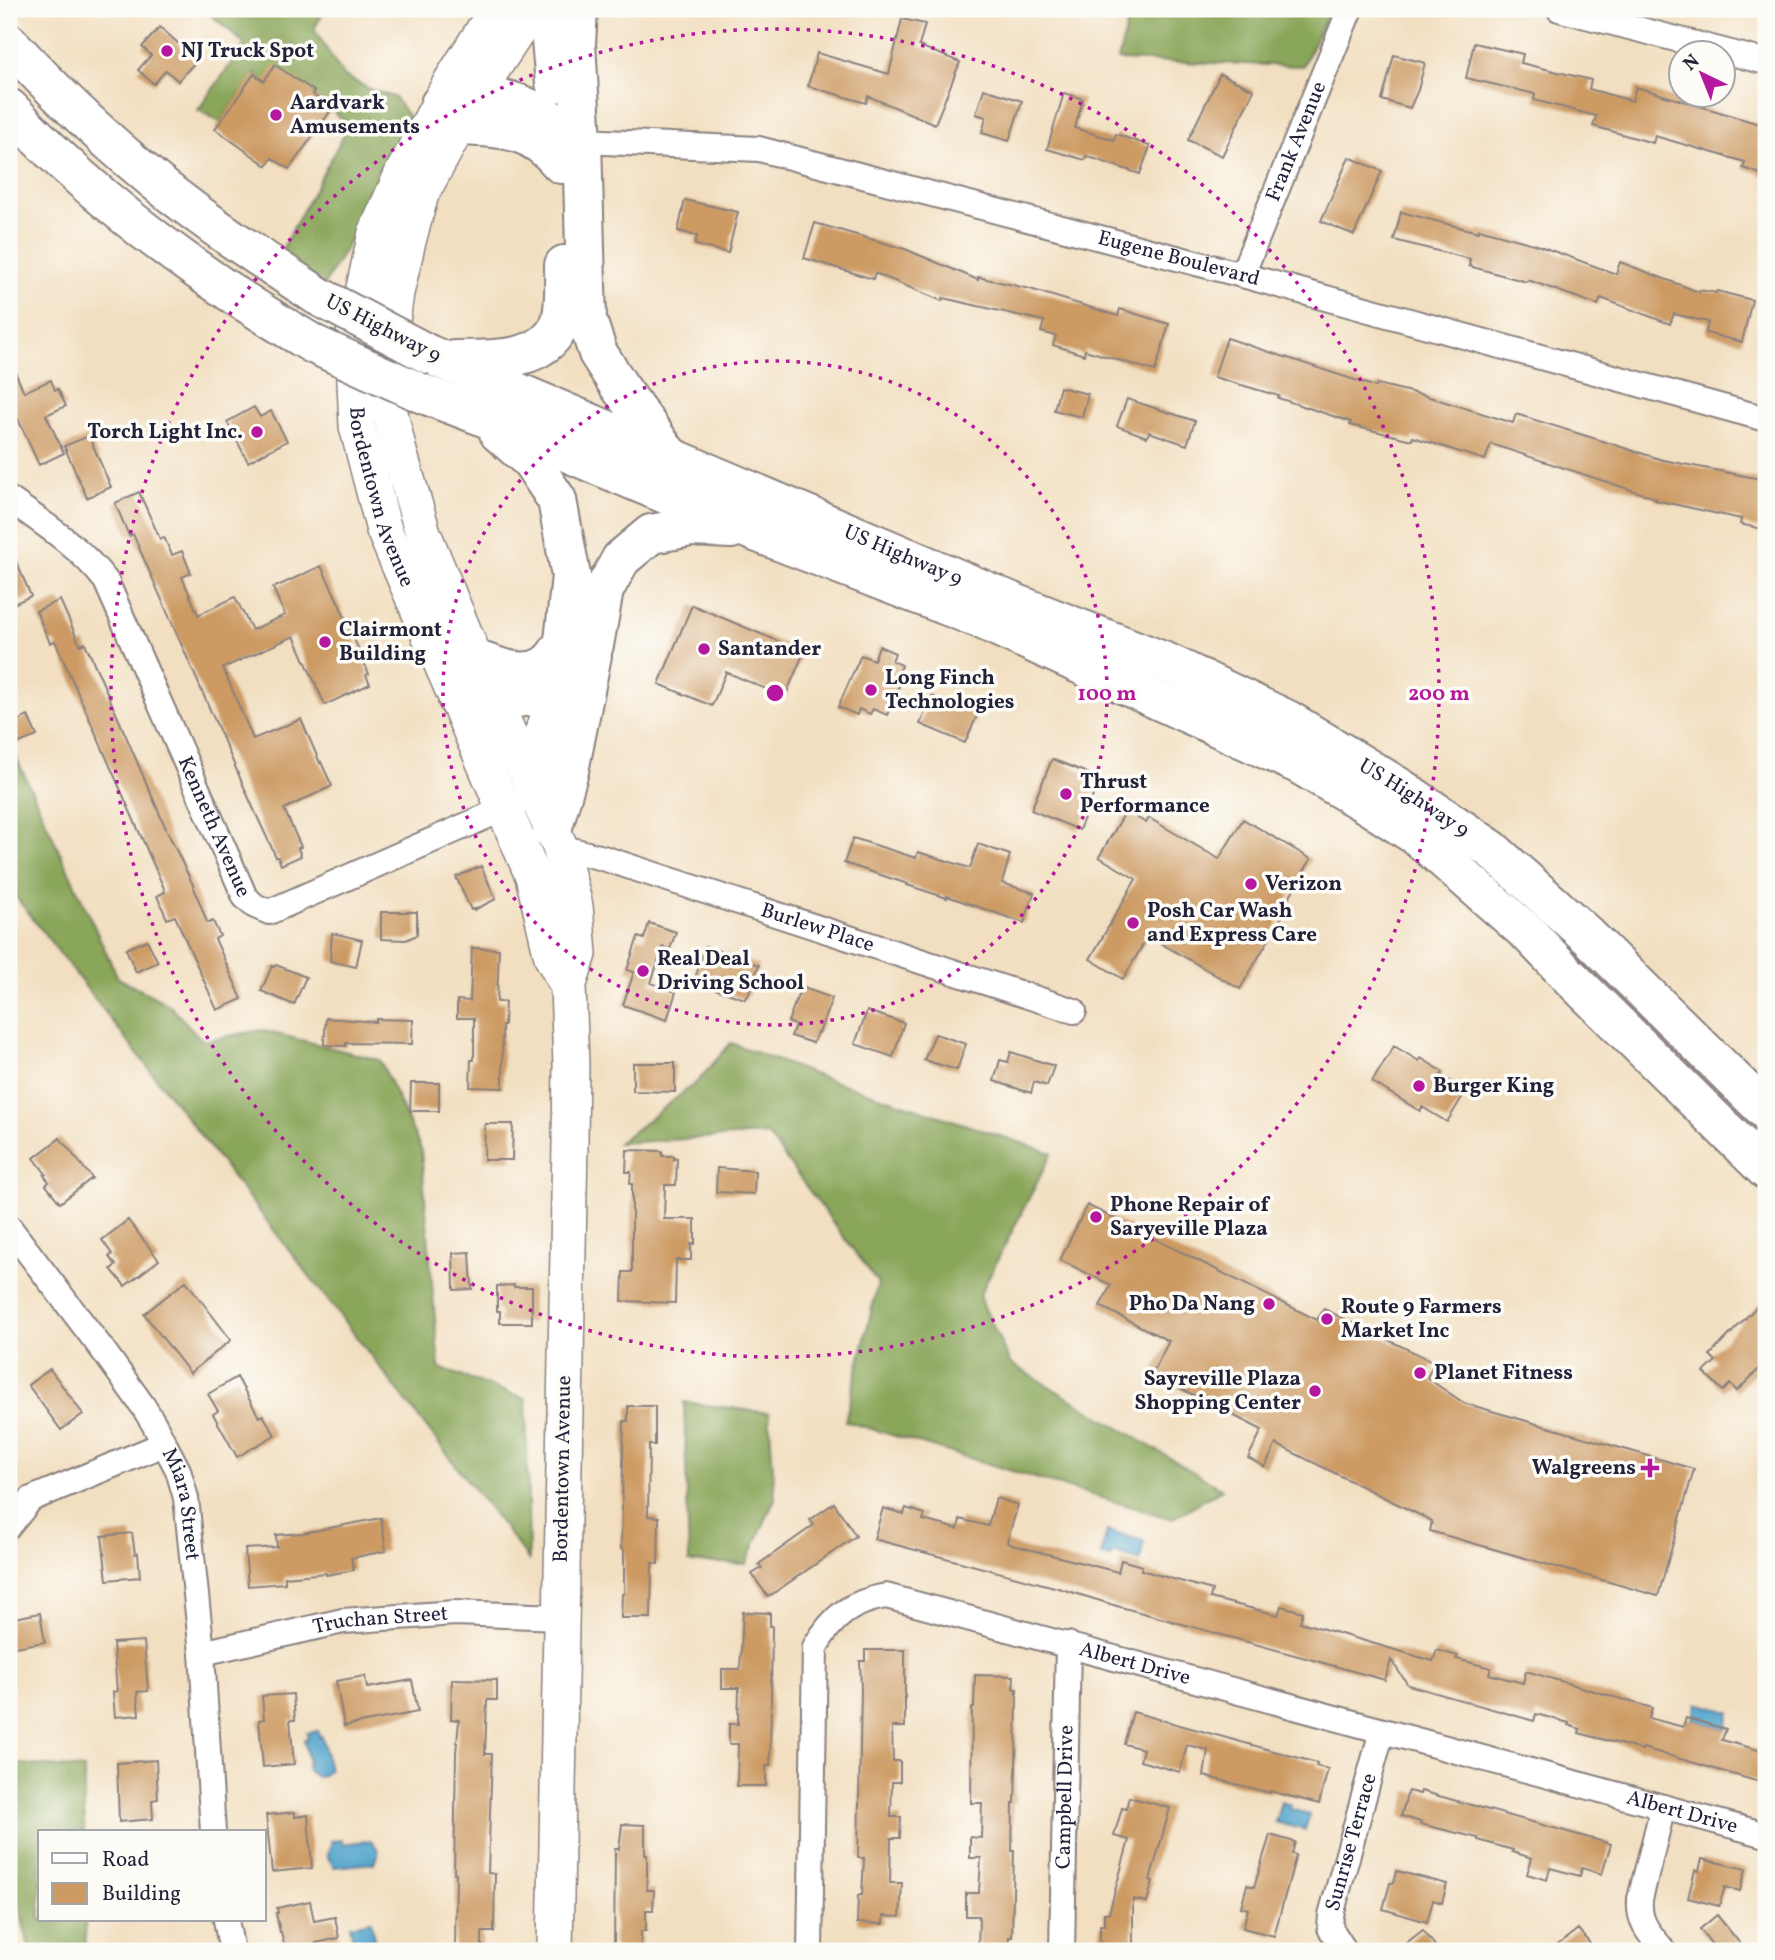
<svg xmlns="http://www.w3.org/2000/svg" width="1775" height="1960" font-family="Vollkorn,serif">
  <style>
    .forest { fill: #8aa65a; stroke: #56644a; stroke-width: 2 }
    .water { fill: #50a3cc; stroke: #396284; stroke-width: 2 }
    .building { fill: #cc9a62 }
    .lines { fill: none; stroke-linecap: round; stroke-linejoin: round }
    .street-casing { stroke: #8a807e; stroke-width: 28 }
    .secondary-casing { stroke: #8a807e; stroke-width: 38 }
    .highway-casing { stroke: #8a807e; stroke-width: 42 }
    .street { stroke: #fff; stroke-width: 24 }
    .secondary { stroke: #fff; stroke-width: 35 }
    .highway { stroke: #fff; stroke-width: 38 }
    .rail-casing { stroke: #22223b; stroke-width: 8 }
    .rail { stroke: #fdfcf7; stroke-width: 5; stroke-dasharray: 16; stroke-linecap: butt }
    .highway-bridge-casing { stroke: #8a807e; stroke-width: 42; stroke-linecap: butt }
    .highway-bridge { stroke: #fff; stroke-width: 38 }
    .ring { fill: none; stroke: #b5179e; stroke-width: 3.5; stroke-dasharray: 3.5 7 }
    .poi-dot { fill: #b5179e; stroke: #fdfcf7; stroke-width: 2.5 }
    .labels { text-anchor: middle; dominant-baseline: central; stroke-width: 7; stroke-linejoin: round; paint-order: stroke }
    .poi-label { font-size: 21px; font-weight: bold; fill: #22223b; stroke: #fdfcf7; text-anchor: start }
    .street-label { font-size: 21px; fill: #22223b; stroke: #fdfcf7 }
    .centre { fill: #b5179e; stroke: #fdfcf7; stroke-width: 3.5 }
    .ring-label { font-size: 21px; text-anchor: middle; font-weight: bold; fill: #b5179e; stroke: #fdfcf7; stroke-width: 7; stroke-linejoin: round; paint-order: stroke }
  </style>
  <rect width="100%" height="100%" fill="#fdfcf7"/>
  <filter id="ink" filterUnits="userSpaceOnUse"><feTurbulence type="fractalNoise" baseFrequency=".0143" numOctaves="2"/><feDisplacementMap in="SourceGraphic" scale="14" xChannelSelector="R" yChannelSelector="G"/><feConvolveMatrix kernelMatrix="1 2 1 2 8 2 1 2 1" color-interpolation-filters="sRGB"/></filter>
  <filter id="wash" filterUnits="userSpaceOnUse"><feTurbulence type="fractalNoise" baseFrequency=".00686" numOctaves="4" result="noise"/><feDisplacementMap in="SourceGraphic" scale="28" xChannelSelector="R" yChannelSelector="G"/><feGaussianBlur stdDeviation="1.57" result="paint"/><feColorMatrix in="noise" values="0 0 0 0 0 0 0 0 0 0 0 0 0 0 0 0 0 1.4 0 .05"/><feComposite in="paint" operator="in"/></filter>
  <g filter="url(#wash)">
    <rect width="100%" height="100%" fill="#f2dfc1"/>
    <!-- forest -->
    <path class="forest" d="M204,9H321L322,15L314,29L343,75L367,88L394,97L423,135L376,233H354L318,296L273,266L349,125L312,94L313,91L264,81L255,74L220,122L198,110L245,44Z
      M1131,9H1330L1303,66L1118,60Z
      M9,742L118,978L168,1004L203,1041L261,1030L380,1060L421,1149L439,1368L526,1399L529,1560L9,888Z
      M731,1043L821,1077L1052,1153L979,1296L1010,1363L1222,1489L1172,1519L845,1421L878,1283L767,1134L618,1143L697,1082Z
      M684,1402L769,1413L775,1499L746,1564L689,1562Z
      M9,1763L84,1769V1832H40V1920H85L86,1951H30L9,1864Z"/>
    <!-- water -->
    <path class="water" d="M1107,1531L1144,1541L1140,1561L1113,1553L1111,1558L1101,1555Z
      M1697,1703L1730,1712L1726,1729L1693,1720Z
      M318,1731L319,1737L322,1736L329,1770L322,1776L317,1777L308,1771L307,1765L309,1764L304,1740L308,1739L307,1733Z
      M1281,1802L1291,1805L1290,1809L1310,1814L1305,1830L1275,1822Z
      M342,1840L343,1844L371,1840L379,1851L374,1863L334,1867C329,1859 324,1856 331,1846V1841Z
      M371,1921L376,1951H355L350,1925Z"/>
    <g id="blocks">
      <!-- building -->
      <path class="building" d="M902,19L925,24L919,46L960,62L935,124L868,96L866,103L808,86L817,53L889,74Z
        M160,27L197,60L178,81L166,70L154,84L138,70L151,55L142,47Z
        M1474,43L1523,54L1521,63L1591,80L1589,89L1632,101L1636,87L1766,126V176L1743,168L1745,162L1655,136L1653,143L1593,126L1596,116L1534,100L1535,94L1466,78Z
        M1394,55L1425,63L1418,90L1410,108L1382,100Z
        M275,65L314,91L312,94L332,109L289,169L272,158L267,166L215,129L254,74L264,81Z
        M1220,74L1254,90L1222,156L1188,140Z
        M984,89L1022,101L1009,141L982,133L986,117L976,114Z
        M1064,93L1083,99L1075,128L1114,140L1116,134L1150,146L1140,174L1086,156L1085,160L1047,149Z
        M1349,157L1382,171L1354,235L1321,221Z
        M685,200L738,212L728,253L695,245L697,236L678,231Z
        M1401,212L1478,232L1479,229L1537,245L1616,274L1620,262L1699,292L1700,290L1716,293L1717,291L1752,300L1742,342L1706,333L1708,322L1674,314L1670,324L1601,298L1598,305L1528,280L1527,282L1469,266L1470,259L1394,240Z
        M815,223L905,249L978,280V277L1030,289L1118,316L1120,309L1169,324L1155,371L1085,350L1084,355L1053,345L1056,336L1041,332L1044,321L943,298L942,301L875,273L873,279L804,258Z
        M1227,338L1376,387L1377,384L1423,395L1513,423L1516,414L1663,460L1766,480V530L1740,524L1741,519L1655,500L1656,498L1491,444L1485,460L1413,437L1412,440L1350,425L1351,422L1278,398L1279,396L1214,377Z
        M9,359L24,392L51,380L55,390L58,389L66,406L46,415L64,453L39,465L18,419L9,423Z
        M1060,387L1088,394L1082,417L1054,410Z
        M1127,399L1195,421L1187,445L1149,432L1147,437L1117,426Z
        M254,407L260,417L271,411L287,441L248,462L227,422Z
        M89,436L111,487L87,498L64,446Z
        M139,492L160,539L164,537L172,555L182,551L191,573L182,577L198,615L235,597L252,630L285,615L273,588L321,566L337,599L369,674L366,675L370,684L325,705L294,636L223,668L253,739L301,719L320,763L321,762L332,786L284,809L301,847L298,848L301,856L281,865L278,857H276L255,812L133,534L129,536L115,503Z
        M9,545L31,596L9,606Z
        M60,600L80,645L85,643L106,690L167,831L193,885L207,922L209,923L213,921L220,936L215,939L242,999L217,1010L175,916L167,919L157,896L165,892L163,886L55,641L50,643L36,611Z
        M692,605L804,652L785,697L726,672L712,706L659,684Z
        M879,646L895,653L892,661L902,665L899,672L904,674L887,715L873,709L870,714L859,709L857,715L838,707L861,655L874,660Z
        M932,696L957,707L960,700L980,709L965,743L920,724Z
        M28,716L37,736L14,745L9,733V725Z
        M1052,759L1100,778L1079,830L1031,810Z
        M1126,811L1146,823L1149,818L1219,859L1243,819L1311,859L1283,908L1286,910L1240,989L1148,936L1123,979L1090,959L1136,879L1099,857Z
        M853,838L916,858L918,852L970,868L978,844L1010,855L1002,883L1034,893L1024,923L947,896V898L907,885L908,884L844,863Z
        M481,866L496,899L474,910L473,909L471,910L456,877Z
        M381,912H417V935L406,940L381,939Z
        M649,923L676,932L670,949L663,947L651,983L676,992L667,1020L623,1005L634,972L627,970L638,937L644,939Z
        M332,933L362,940L356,967L330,961Z
        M147,940L158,962L136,972L126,949Z
        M705,946L759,965L748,996H746L745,999L694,982Z
        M472,948L499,949L497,1002H505L504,1025H502L503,1088L470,1087L471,1060H474V1018H457V1000L470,1001Z
        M276,965L306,977L294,1005L261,991L272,966L274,967Z
        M801,987L832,998L819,1033L817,1032L813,1043L791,1036L795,1025L788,1022Z
        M867,1011L904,1023L893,1057L855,1044Z
        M326,1018L376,1022V1019L413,1020L412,1044L346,1043V1046L324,1045Z
        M935,1034L966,1044L957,1070L924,1060Z
        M1394,1046L1419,1061L1421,1058L1443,1072L1441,1076L1466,1091L1447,1122L1422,1107L1420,1111L1372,1082Z
        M1011,1052L1054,1066L1047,1086L1034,1082L1031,1093L994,1081L1000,1060L1008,1062Z
        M633,1063H675V1092L633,1091Z
        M411,1083H439V1111H410Z
        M485,1124H513L512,1160H484Z
        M60,1138L92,1178L60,1203L46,1185L49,1182L44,1175L46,1174L34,1158Z
        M627,1150L662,1151V1156H674V1159L677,1158L676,1185H665L664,1219H695V1244H691V1260H676L675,1303L622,1301L623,1272H632V1184H630L631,1172H626Z
        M717,1168L755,1171L754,1194L716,1192Z
        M1087,1205L1317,1320L1324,1309L1434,1362L1427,1378L1464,1403L1694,1469L1658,1596L1430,1531L1432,1521L1276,1444L1265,1467L1248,1458L1262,1430L1152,1374L1169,1341L1100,1306L1111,1285L1060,1260Z
        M128,1220L159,1260L125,1286L111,1269L116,1265L109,1257L112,1254L102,1240Z
        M470,1252L472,1289L454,1290L453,1253Z
        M186,1281L231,1340L190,1373L144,1314Z
        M514,1285V1287H532V1323H500V1311H497V1286Z
        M1766,1297V1362L1737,1391L1730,1384L1723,1391L1704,1372L1716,1361L1710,1355Z
        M50,1369L83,1414L61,1430L28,1385Z
        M237,1377L259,1417L263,1415L275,1435L237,1457L213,1414L218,1411L208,1394Z
        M628,1406H655V1445H649L648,1516L659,1517L658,1564L652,1563L651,1618H621L622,1594H624V1549H621L624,1421H628Z
        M996,1498L1018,1505L1007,1542L1012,1545L1118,1572L1121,1560L1142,1566L1141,1570L1212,1590L1210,1598L1278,1615L1281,1606L1303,1612L1300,1622L1433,1661L1437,1650L1458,1656L1456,1659L1491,1668L1489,1674L1523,1683L1526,1671L1652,1708L1649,1718L1683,1727L1686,1718L1726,1729L1722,1740L1766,1752V1784L1643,1748L1642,1750L1579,1733L1580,1729L1568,1725L1569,1723L1536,1714L1534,1721L1408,1685L1391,1660L1385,1680L1117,1606L1058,1588L874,1539L883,1508L904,1514L906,1508L925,1514L923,1520L958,1529L960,1519L988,1526Z
        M834,1503L856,1536L768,1597L752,1574L762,1568L759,1564L814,1525L810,1520Z
        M381,1518L386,1551L351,1558L354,1570L326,1575V1573L285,1577V1583L248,1586L245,1549L277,1547L276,1535L303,1533Z
        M132,1533L135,1554L138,1553L140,1577L107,1580L102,1536Z
        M743,1612L770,1613V1626H772L770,1766H766V1786H737L738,1744H729V1724H738L739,1688H722V1669H740Z
        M40,1613L45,1642L9,1648V1619Z
        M144,1641L148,1691L137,1692L139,1715L115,1717L113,1692L117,1691L113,1643Z
        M865,1650H905V1727H892L893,1761H900V1782H892L891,1817H901L900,1838H891L890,1883H902L900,1917L883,1916V1924L857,1923L858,1895H862L864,1858H858L861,1690L860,1661H865Z
        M975,1675L1014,1676L1013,1689H1017L1016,1769L1015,1803H1013L1012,1851H1014L1012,1937H1009L1008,1951H978L979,1916H966V1893H979L981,1858H970V1837L981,1838L982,1803H971L972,1708H974Z
        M365,1676L367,1688L412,1680L418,1712L344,1726L336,1681Z
        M452,1679L497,1680V1700H487L485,1754H492L488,1873L495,1874L494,1932H482V1951H455L456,1873H454L456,1753L459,1720L451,1719Z
        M293,1694L295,1720H290L294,1764L263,1767L259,1720L264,1719L262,1696Z
        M1133,1712L1317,1763L1316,1766L1328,1769L1319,1804L1270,1791V1793L1204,1776L1208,1750L1187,1745L1180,1772L1140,1761L1143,1749L1124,1744Z
        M156,1760L158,1799L152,1800L153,1819L119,1822L117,1763Z
        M1408,1791L1420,1794L1421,1791L1611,1844L1602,1874L1582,1868L1580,1876L1550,1868L1547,1880L1527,1874L1532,1858L1512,1852L1513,1850L1478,1840V1838L1420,1824L1421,1822L1401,1816Z
        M1129,1797L1170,1808L1150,1880L1153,1881L1147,1902L1133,1899V1951H1100V1925H1104V1913H1109L1129,1840L1114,1836L1122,1808L1126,1809Z
        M295,1812V1817L308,1815L312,1868L272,1872L266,1815Z
        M622,1824L645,1825V1855H647V1890H654L653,1910H646V1931H641V1951H614L615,1849H619Z
        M1270,1835L1295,1842L1292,1854L1296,1855L1274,1936L1243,1928L1248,1909L1241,1907L1247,1885L1254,1887Z
        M1702,1859L1746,1869L1740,1891L1725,1887L1719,1906L1688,1898L1695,1870L1699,1871Z
        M1397,1871L1447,1884L1442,1903L1433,1900L1427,1922L1383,1909L1390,1883H1394Z
        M310,1901L314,1921L335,1917L339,1938L316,1943L318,1951H290L289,1948H285L281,1932H280L276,1913H278L277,1908Z
        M1717,1915L1746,1951H1717L1700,1929Z
        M1578,1929L1596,1951H1550Z
        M1423,1930L1439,1951H1396Z"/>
    </g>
  </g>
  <g filter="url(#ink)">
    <use href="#blocks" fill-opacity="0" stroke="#8a807e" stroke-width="2"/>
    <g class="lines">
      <defs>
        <g id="street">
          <path d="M1559,9L1766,62"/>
          <path id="s1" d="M582,141L759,149L1242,275L1766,419"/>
          <path id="s2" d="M1242,275L1350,9"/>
          <path id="s3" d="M9,499C44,524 79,546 106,581L245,897L255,906L269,912L517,803"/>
          <path id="s4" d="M560,847L603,858L1074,1011"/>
          <path id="s5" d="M9,1227L105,1353L143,1406L154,1424L178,1470L186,1498L202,1653L213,1832"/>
          <path d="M9,1526L31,1499L164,1444"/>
          <path id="s6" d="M202,1653L343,1621L455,1613L560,1617"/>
          <path d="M1663,1807L1640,1899C1638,1923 1649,1933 1664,1951"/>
          <path d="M226,1920L232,1951"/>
          <path id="s7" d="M810,1951L815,1647C833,1616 851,1602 886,1596L1766,1835"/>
          <path id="s8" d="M1062,1951L1068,1644"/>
          <path id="s9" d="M1345,1951L1330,1928L1331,1915L1382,1731"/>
        </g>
        <g id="secondary">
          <path id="s10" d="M497,9L452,80L402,174L376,233L353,339L357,426L384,530L533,876L552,957L568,987"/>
          <path d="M532,9L475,95L421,194L408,241L396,293L388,351L390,413L399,452L423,533L475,659L560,847L575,906L579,954L568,987L571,1064L570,1142L555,1951"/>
        </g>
        <g id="highway">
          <path d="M548,9L555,83"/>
          <path d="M578,9L576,44L582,141L587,320L598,353L619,386L668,454"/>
          <path d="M9,43C49,86 91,127 136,165C192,214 256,255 318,296"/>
          <path d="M440,104C494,83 539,109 582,141"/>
          <path d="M9,108C95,201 204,280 313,344"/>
          <path d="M458,126C504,128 530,127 561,164"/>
          <path id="s11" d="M428,354L1022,606L1168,663L1288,720L1399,787L1491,849L1588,936L1766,1111"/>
          <path d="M454,360C488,359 541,364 559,326C566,310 564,283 564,265"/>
          <path d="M421,393L479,415L750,530L978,618L1298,764L1371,807L1418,837L1530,935L1570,977L1766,1170"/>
          <path d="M499,433L531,461L557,500L571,576L559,688L541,744L535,795"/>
          <path d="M475,659C505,670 540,685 560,648"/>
          <path d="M458,700L495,701L540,695L559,688L594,645L604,590L621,559L651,534L691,527L731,529"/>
          <path d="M552,830L569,771L592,655"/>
        </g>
      </defs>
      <!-- street casing -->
      <use href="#street" class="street-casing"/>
      <!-- secondary casing -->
      <use href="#secondary" class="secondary-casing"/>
      <!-- highway casing -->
      <use href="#highway" class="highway-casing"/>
      <!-- street -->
      <use href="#street" class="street"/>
      <!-- secondary -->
      <use href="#secondary" class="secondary"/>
      <!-- highway -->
      <use href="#highway" class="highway"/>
      <defs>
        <path id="rail" d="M9,1931L14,1951"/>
      </defs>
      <!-- rail casing -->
      <use href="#rail" class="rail-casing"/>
      <!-- rail -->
      <use href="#rail" class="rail"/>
      <defs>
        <path id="highway-bridge" d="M318,296L428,354
          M313,344L421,393"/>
      </defs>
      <!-- highway-bridge casing -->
      <use href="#highway-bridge" class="highway-bridge-casing"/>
      <!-- highway-bridge -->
      <use href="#highway-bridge" class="highway-bridge"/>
    </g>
  </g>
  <!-- distance rings -->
  <g class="ring">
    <circle cx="775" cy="693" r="332"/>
    <circle cx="775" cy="693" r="664"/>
  </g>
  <!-- markers -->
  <g class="poi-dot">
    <circle cx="167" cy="51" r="7"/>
    <circle cx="276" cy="115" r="7"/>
    <circle cx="257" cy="432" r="7"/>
    <circle cx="325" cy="642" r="7"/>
    <circle cx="704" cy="649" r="7"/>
    <circle cx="871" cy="690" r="7"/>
    <circle cx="1066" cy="794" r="7"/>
    <circle cx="1251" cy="884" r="7"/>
    <circle cx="1133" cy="923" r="7"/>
    <circle cx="643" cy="971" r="7"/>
    <circle cx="1419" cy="1086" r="7"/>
    <circle cx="1096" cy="1217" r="7"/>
    <circle cx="1269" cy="1304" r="7"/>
    <circle cx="1327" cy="1319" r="7"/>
    <circle cx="1420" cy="1373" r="7"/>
    <circle cx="1315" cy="1391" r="7"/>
    <path d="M1646.5 1457.5h7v7h7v7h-7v7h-7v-7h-7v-7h7z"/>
  </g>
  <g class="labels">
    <!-- poi labels -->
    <g class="poi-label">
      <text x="181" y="51">NJ Truck Spot</text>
      <text x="290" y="103">Aardvark<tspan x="290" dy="24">Amusements</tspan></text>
      <text x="243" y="432" text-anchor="end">Torch Light Inc.</text>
      <text x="339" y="630">Clairmont<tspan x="339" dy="24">Building</tspan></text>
      <text x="718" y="649">Santander</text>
      <text x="885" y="678">Long Finch<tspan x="885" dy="24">Technologies</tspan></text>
      <text x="1080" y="782">Thrust<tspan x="1080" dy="24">Performance</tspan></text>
      <text x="1265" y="884">Verizon</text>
      <text x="1147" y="911">Posh Car Wash<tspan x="1147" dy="24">and Express Care</tspan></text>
      <text x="657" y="959">Real Deal<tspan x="657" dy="24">Driving School</tspan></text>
      <text x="1433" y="1086">Burger King</text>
      <text x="1110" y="1205">Phone Repair of<tspan x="1110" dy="24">Saryeville Plaza</tspan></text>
      <text x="1255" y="1304" text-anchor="end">Pho Da Nang</text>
      <text x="1341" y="1307">Route 9 Farmers<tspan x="1341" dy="24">Market Inc</tspan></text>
      <text x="1434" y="1373">Planet Fitness</text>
      <text x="1301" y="1379" text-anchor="end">Sayreville Plaza<tspan x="1301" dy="24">Shopping Center</tspan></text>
      <text x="1636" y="1468" text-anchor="end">Walgreens</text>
    </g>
    <!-- street labels -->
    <g class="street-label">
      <text stroke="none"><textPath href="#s2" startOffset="144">Frank Avenue</textPath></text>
      <text stroke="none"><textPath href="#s1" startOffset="611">Eugene Boulevard</textPath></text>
      <text transform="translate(383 329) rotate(27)">US Highway 9</text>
      <text stroke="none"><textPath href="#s10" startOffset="525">Bordentown Avenue</textPath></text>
      <text stroke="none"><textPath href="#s11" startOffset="516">US Highway 9</textPath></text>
      <text stroke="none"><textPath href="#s11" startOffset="1083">US Highway 9</textPath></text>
      <text stroke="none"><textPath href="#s3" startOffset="396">Kenneth Avenue</textPath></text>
      <text stroke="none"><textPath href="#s4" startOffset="270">Burlew Place</textPath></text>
      <text transform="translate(563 1469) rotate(-89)">Bordentown Avenue</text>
      <text stroke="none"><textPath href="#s5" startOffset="331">Miara Street</textPath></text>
      <text stroke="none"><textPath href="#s6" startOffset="182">Truchan Street</textPath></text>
      <text stroke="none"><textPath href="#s7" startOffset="653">Albert Drive</textPath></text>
      <text stroke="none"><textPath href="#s8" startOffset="154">Campbell Drive</textPath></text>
      <text stroke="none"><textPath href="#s7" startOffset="1220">Albert Drive</textPath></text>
      <text stroke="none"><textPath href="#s9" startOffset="116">Sunrise Terrace</textPath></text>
    </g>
  </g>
  <circle cx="775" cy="693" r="10" class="centre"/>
  <g class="ring-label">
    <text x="1107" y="700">100 m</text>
    <text x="1439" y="700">200 m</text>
  </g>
  <!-- margin -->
  <rect width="1775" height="1960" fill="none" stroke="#fdfcf7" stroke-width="35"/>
  <!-- legend -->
  <rect x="38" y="1830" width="228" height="91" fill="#fdfcf7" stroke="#a5a5ac" stroke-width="2"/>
  <rect x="52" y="1853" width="35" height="10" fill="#ffffff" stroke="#a5a5ac" stroke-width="2"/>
  <text x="102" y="1866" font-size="21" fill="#22223b">Road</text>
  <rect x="52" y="1883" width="35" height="21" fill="#cc9a62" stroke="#a5a5ac" stroke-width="2"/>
  <text x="102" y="1900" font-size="21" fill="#22223b">Building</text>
  <!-- north arrow -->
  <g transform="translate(1702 74) rotate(317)"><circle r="33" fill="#fdfcf7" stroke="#a5a5ac" stroke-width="2"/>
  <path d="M0-5L12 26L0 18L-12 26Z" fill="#b5179e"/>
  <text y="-10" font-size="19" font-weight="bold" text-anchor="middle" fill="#22223b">N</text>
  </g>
</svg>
